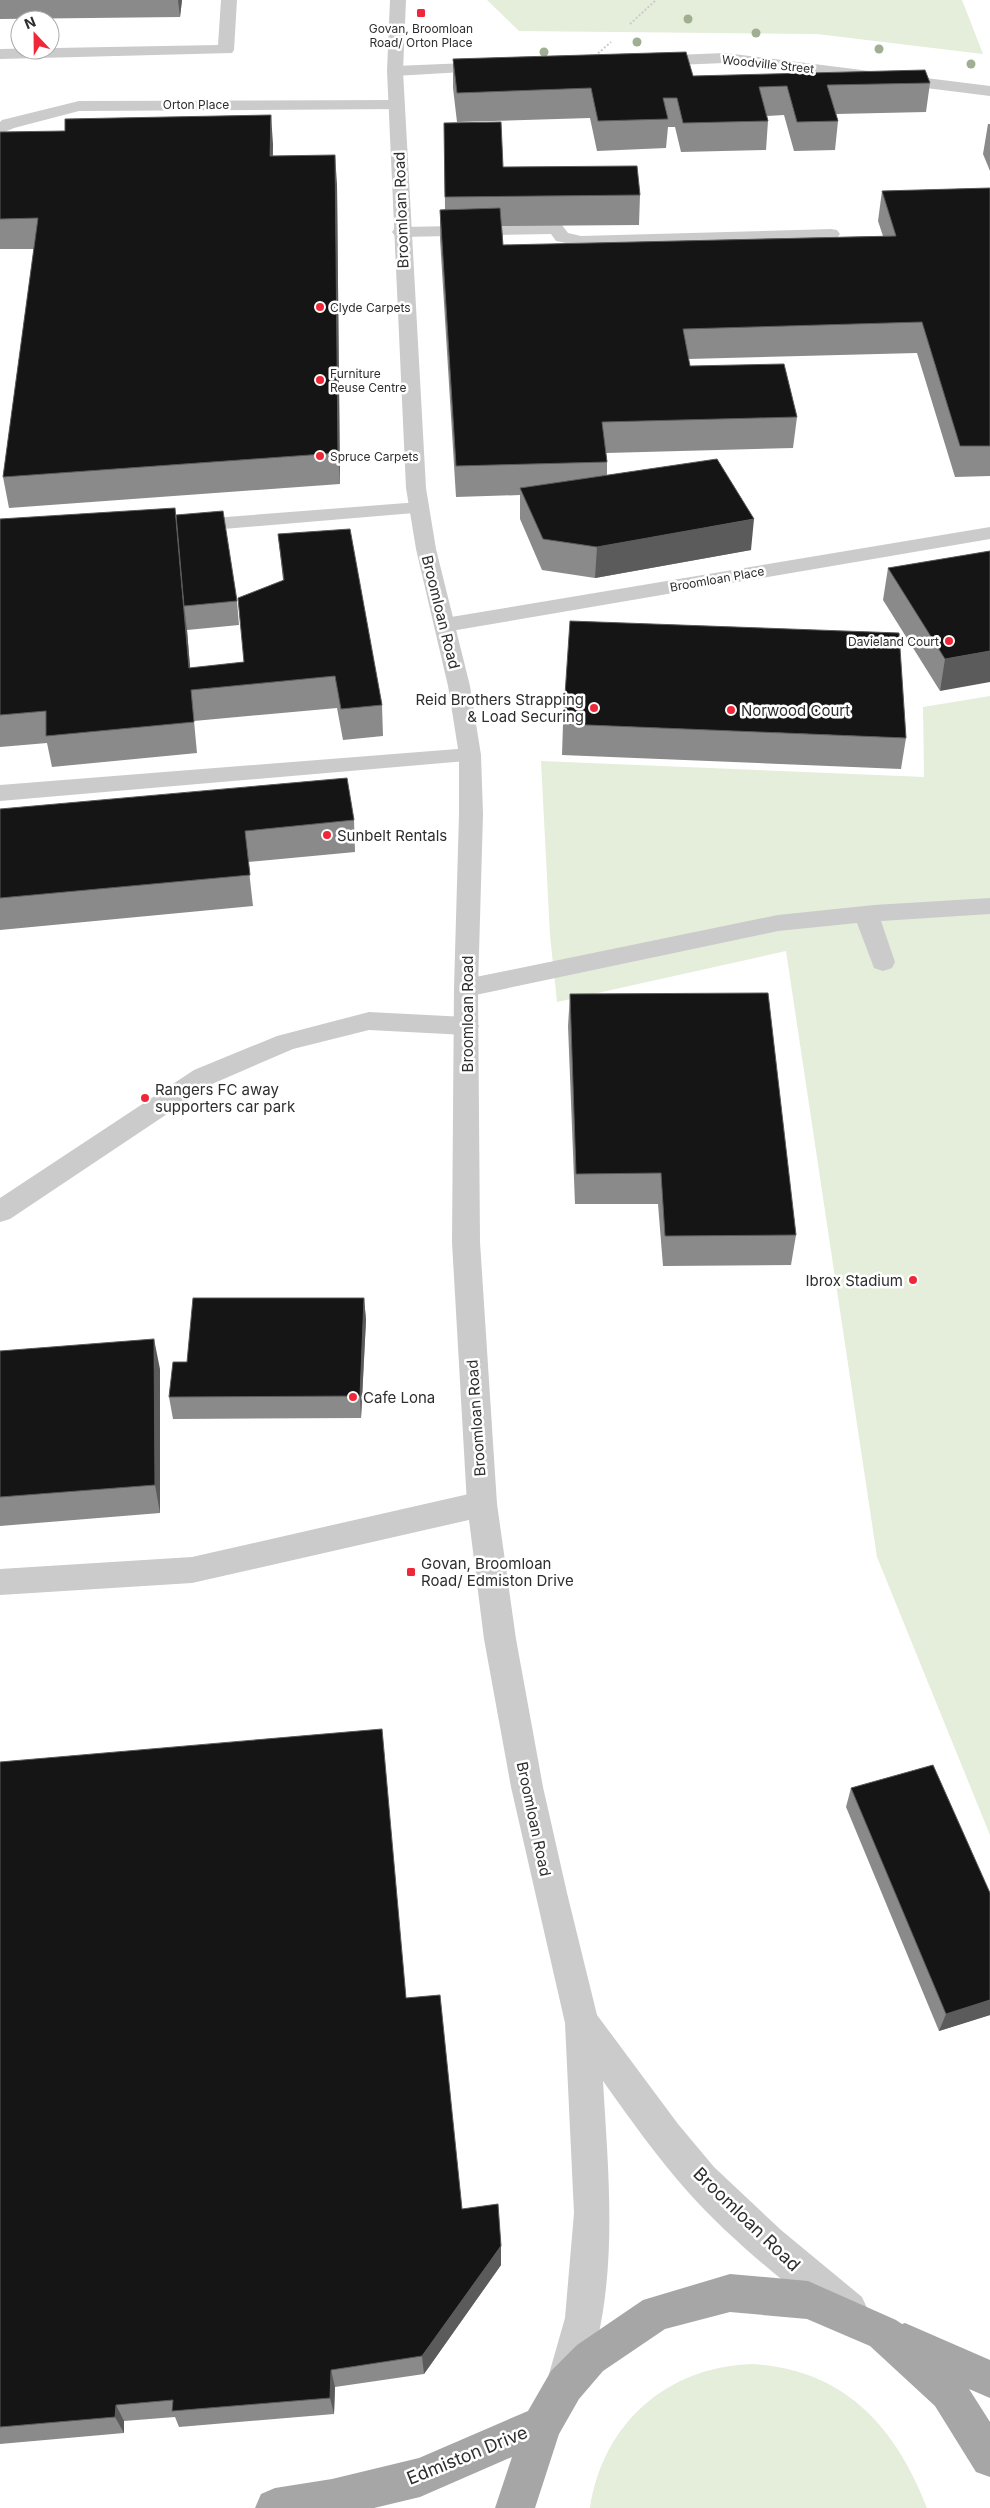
<svg xmlns="http://www.w3.org/2000/svg" width="990" height="2508" font-family="Inter,sans-serif">
  <style>
    .green { fill: #e5eddb }
    .lines { fill: none; stroke-linecap: round; stroke-linejoin: round }
    .path { stroke: #cbcbcb; stroke-width: 2; stroke-dasharray: 2 2; stroke-linecap: butt }
    .service { fill: #cbcbcb; fill-rule: evenodd }
    .minor { fill: #cbcbcb; fill-rule: evenodd }
    .tertiary { fill: #cbcbcb; fill-rule: evenodd }
    .primary { fill: #a6a6a6; fill-rule: evenodd }
    .tree { fill: #a0af92 }
    .wall { fill: #8a8a8a }
    .shaded-wall { fill: #5b5b5b }
    .building { fill: #151515; stroke: #5b5b5b }
    .poi-dot { fill: #ef2738; stroke: #fff; stroke-width: 2 }
    .labels { text-anchor: middle; dominant-baseline: central; stroke-width: 5; stroke-linejoin: round; paint-order: stroke }
    .far-poi-label { font-size: 12px; fill: #2e2e2e; stroke: #fff; text-anchor: start }
    .far-street-label { font-size: 12px; fill: #2e2e2e; stroke: #fff }
    .street-label { font-size: 15px; fill: #2e2e2e; stroke: #fff }
    .poi-label { font-size: 15px; fill: #2e2e2e; stroke: #fff; text-anchor: start }
    .near-street-label { font-size: 18px; fill: #2e2e2e; stroke: #fff }
  </style>
  <rect width="100%" height="100%" fill="#fff"/>
  <!-- green -->
  <path class="green" d="M487,0H962L983,54L817,34L519,31Z
    M990,696V1835L877,1557L786,951L557,1002L550,935L541,761L924,777L923,707Z
    M752,2364C844,2369 896,2427 927,2508H590C603,2423 667,2367 752,2364Z"/>
  <g class="lines">
    <!-- path -->
    <path class="path" d="M630,24L656,0
      M595,56L611,42"/>
    <!-- service -->
    <path class="service" d="M221,0H237L234,50L232,53L0,59V49L218,45Z
      M556,224L562,225L568,233L581,236L831,229L837,230L840,234L837,238L831,239L581,246L556,241L551,234L401,237L395,236L392,232L395,228L401,227Z
      M419,502L426,504L429,508L426,512L187,532L180,530L177,526L180,522L187,520Z
      M470,748L478,750L481,755L478,760L0,801V785Z
      M990,898V914L881,921L895,962L892,968L883,971L874,968L857,923L778,931L466,997L457,994L454,988L457,982L466,979L778,915L874,905Z
      M369,1012L466,1017L475,1020L479,1026L475,1032L466,1035L369,1030L293,1049L212,1084L10,1219L0,1222V1198L194,1070L277,1036Z
      M482,1491L493,1495L497,1504L493,1513L482,1517L192,1583L0,1595V1569L192,1557Z"/>
    <!-- minor -->
    <path class="minor" d="M725,53L990,86V96L725,63L651,66L643,61L651,56Z
      M491,62L497,64L499,67L497,70L395,76L387,71L395,66Z
      M397,100L403,101L405,105L403,109L79,111L14,128L0,134V122L2,120L79,101Z
      M990,527V539L445,632L437,630L434,625L437,620L445,618Z"/>
    <!-- tertiary -->
    <path class="tertiary" d="M390,0H406L403,71L426,488L436,549L470,686L481,755L483,814L478,988L480,1242L497,1504L516,1639L543,1787L567,1893L597,2015L678,2124L714,2167L781,2230L862,2297L868,2310L862,2323L849,2329L836,2323C784,2282 732,2241 688,2192C657,2157 630,2119 603,2081C609,2185 621,2295 580,2395L566,2400L552,2395L547,2381L565,2318L574,2213L565,2023L511,1787L484,1639L467,1504L452,1242L454,988L459,814V755L448,686L416,549L406,488L387,71Z"/>
    <!-- primary -->
    <path class="primary" d="M730,2274L808,2281L896,2320L902,2324L905,2323L990,2360V2398L969,2389L990,2422V2477L976,2472L935,2406L870,2346L807,2319L730,2312L665,2329L603,2371L579,2399L559,2434L535,2508H495L512,2457L420,2497L374,2508H255L261,2494L275,2488L332,2479L419,2458L528,2411L551,2371L577,2345L643,2300Z"/>
  </g>
  <!-- trees -->
  <g class="tree">
    <circle cx="688" cy="19" r="4.5"/>
    <circle cx="756" cy="33" r="4.5"/>
    <circle cx="637" cy="42" r="4.5"/>
    <circle cx="879" cy="49" r="4.5"/>
    <circle cx="544" cy="52" r="4.5"/>
    <circle cx="971" cy="64" r="4.5"/>
  </g>
  <!-- wall -->
  <path class="wall" d="M0,0H182L180,17L0,19Z
    M453,59L693,76L930,83L926,112L836,114L838,121L835,150L794,151L784,115L767,116L768,121L766,150L681,152L675,127H668L666,148L597,151L590,118L457,122L453,88Z
    M444,123L503,167L640,195L639,225L502,226L503,245L883,236L878,221L882,191L990,188V476L955,477L917,353L688,359L690,366L797,417L793,448L606,453L607,462V475L751,550L595,578L542,570L520,519V495L456,497L440,239V210L445,209Z
    M988,124H990V171L983,154Z
    M0,132L273,144V156L337,184L340,484L9,508L3,477L34,249H0Z
    M176,515L237,601L239,625L187,630L190,668L244,662L283,580L278,534L382,705L383,736L343,740L337,708L194,721L197,753L52,767L47,743L0,747V519Z
    M990,551L940,691L883,600L888,568Z
    M563,724L906,738L901,769L562,755Z
    M0,809L354,820L355,852L248,862L253,906L0,930Z
    M570,994L796,1235L791,1265L663,1266L658,1204H575L568,1026Z
    M364,1298L366,1320L361,1418L173,1419L169,1397L187,1362Z
    M0,1351L160,1369V1513L0,1526Z
    M0,1762L406,1998L462,2209L501,2265L424,2374L335,2387L334,2414L179,2427L175,2417L124,2421V2433L0,2444Z
    M851,1788L990,2015L939,2031L846,1807Z"/>
  <!-- shaded-wall -->
  <path class="shaded-wall" d="M178,0H182L180,17Z
    M271,115L273,144L272,185L270,156Z
    M335,155L337,184L340,484L338,453Z
    M754,519L751,550L595,578L597,547Z
    M184,606L187,630L192,690L189,668Z
    M990,651V682L940,691L945,659Z
    M364,1298L366,1320L361,1418L360,1396Z
    M154,1339L160,1369V1513L155,1485Z
    M990,2000V2015L939,2031L946,2014Z
    M501,2246V2265L424,2374L422,2356Z
    M331,2370L335,2387L334,2414L330,2398Z
    M116,2405L124,2421V2433L115,2417Z"/>
  <!-- building -->
  <path class="building" d="M686,52L693,76L925,70L930,83L827,85L838,121L797,122L787,86L759,87L768,121L683,123L677,98H663L668,119L598,121L591,88L457,93L453,59Z
    M271,115L270,156L335,155L338,453L3,477L38,218L0,219V132L65,131V119Z
    M501,122L503,167L637,166L640,195L445,197L444,123Z
    M990,188V446H960L922,322L683,329L690,366L784,364L797,417L602,422L607,462L456,466L440,210L500,208L503,245L896,236L882,191Z
    M717,459L754,519L597,547L543,539L520,488Z
    M175,508L189,668L244,662L238,598L284,580L278,534L350,529L382,705L341,709L335,676L191,690L194,722L46,736V711L0,715V519Z
    M223,511L237,601L184,606L176,515Z
    M990,551V651L945,659L888,568Z
    M570,621L899,633L906,738L563,724Z
    M347,778L354,820L245,831L250,875L0,898V809Z
    M768,993L796,1235L665,1236L661,1173L576,1174L570,994Z
    M193,1298H364L360,1396L169,1397L173,1362H187Z
    M154,1339L155,1485L0,1497V1351Z
    M382,1729L406,1998L440,1995L462,2209L498,2204L501,2246L422,2356L331,2370L330,2398L172,2411L173,2400L116,2405L115,2417L0,2427V1762Z
    M933,1765L990,1893V2000L946,2014L851,1788Z"/>
  <!-- markers -->
  <g class="poi-dot">
    <rect x="416" y="8" width="10" height="10" rx="2.5"/>
    <circle cx="320" cy="307" r="5"/>
    <circle cx="320" cy="380" r="5"/>
    <circle cx="320" cy="456" r="5"/>
    <circle cx="949" cy="641" r="5"/>
    <circle cx="594" cy="708" r="5"/>
    <circle cx="731" cy="710" r="5"/>
    <circle cx="327" cy="835" r="5"/>
    <circle cx="145" cy="1098" r="5"/>
    <circle cx="913" cy="1280" r="5"/>
    <circle cx="353" cy="1397" r="5"/>
    <rect x="406" y="1567" width="10" height="10" rx="2.5"/>
  </g>
  <g class="labels">
    <!-- far-poi labels -->
    <g class="far-poi-label">
      <text x="421" y="28" text-anchor="middle">Govan, Broomloan<tspan x="421" dy="14">Road/ Orton Place</tspan></text>
      <text x="330" y="307">Clyde Carpets</text>
      <text x="330" y="373">Furniture<tspan x="330" dy="14">Reuse Centre</tspan></text>
      <text x="330" y="456">Spruce Carpets</text>
      <text x="939" y="641" text-anchor="end">Davieland Court</text>
    </g>
    <!-- far-street labels -->
    <g class="far-street-label">
      <text transform="translate(768 64) rotate(6)">Woodville Street</text>
      <text x="196" y="104">Orton Place</text>
      <text transform="translate(717 579) rotate(-10)">Broomloan Place</text>
    </g>
    <!-- street labels -->
    <g class="street-label">
      <text transform="translate(401 210) rotate(-92)">Broomloan Road</text>
      <text transform="translate(441 612) rotate(76)">Broomloan Road</text>
      <text transform="translate(467 1014) rotate(-90)">Broomloan Road</text>
      <text transform="translate(476 1418) rotate(-94)">Broomloan Road</text>
      <text transform="translate(534 1819) rotate(78)">Broomloan Road</text>
    </g>
    <!-- poi labels -->
    <g class="poi-label">
      <text x="584" y="699" text-anchor="end">Reid Brothers Strapping<tspan x="584" dy="17">&amp; Load Securing</tspan></text>
      <text x="741" y="710">Norwood Court</text>
      <text x="337" y="835">Sunbelt Rentals</text>
      <text x="155" y="1089">Rangers FC away<tspan x="155" dy="17">supporters car park</tspan></text>
      <text x="903" y="1280" text-anchor="end">Ibrox Stadium</text>
      <text x="363" y="1397">Cafe Lona</text>
      <text x="421" y="1563">Govan, Broomloan<tspan x="421" dy="17">Road/ Edmiston Drive</tspan></text>
    </g>
    <!-- near-street labels -->
    <g class="near-street-label">
      <text transform="translate(747 2219) rotate(44)">Broomloan Road</text>
      <text transform="translate(467 2455) rotate(-22)">Edmiston Drive</text>
    </g>
  </g>
  <!-- north arrow -->
  <g transform="translate(35 35) rotate(338)"><circle r="24" fill="#ffffff" stroke="#ababab"/>
  <path d="M0-4L9 19L0 12L-9 19Z" fill="#ef2738"/>
  <text y="-8" font-size="14" font-weight="bold" text-anchor="middle" fill="#2e2e2e">N</text>
  </g>
</svg>
